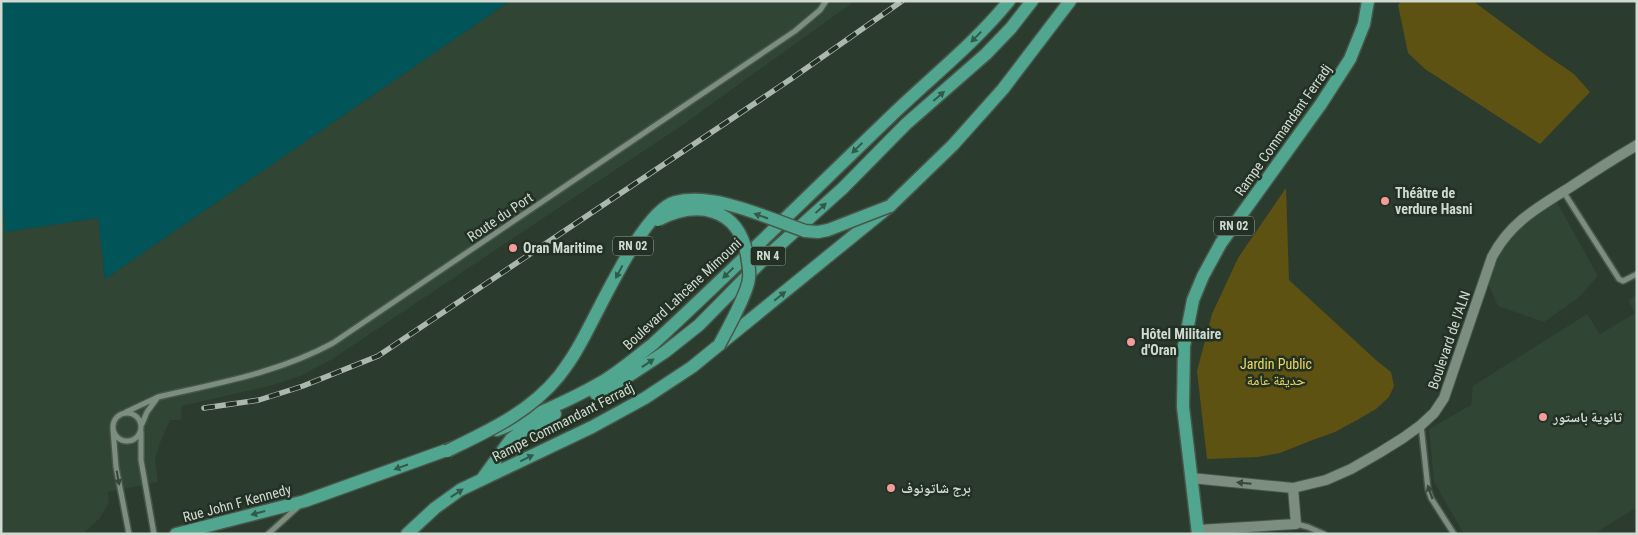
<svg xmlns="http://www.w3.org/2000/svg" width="1638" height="535" font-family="'Roboto Condensed','Noto Naskh Arabic',sans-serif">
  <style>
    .built { fill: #304534 }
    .green { fill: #5e5212 }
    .water { fill: #015559 }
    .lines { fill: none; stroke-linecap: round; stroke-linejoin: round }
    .street-casing { stroke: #48564a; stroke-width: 8 }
    .secondary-casing { stroke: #48564a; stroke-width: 12 }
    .primary-casing { stroke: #48564a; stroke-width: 15 }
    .street { stroke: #7c8e7f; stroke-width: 5 }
    .secondary { stroke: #7c8e7f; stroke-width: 10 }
    .primary { stroke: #51a68f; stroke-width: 12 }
    .rail-casing { stroke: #acb7ad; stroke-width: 5.5 }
    .rail { stroke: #223124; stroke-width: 4; stroke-dasharray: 11; stroke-linecap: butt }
    .primary-bridge-casing { stroke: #48564a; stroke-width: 15; stroke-linecap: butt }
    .primary-bridge { stroke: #51a68f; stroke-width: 12 }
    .oneway { fill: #325a49 }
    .oneway2 { fill: #38483b }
    .poi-dot { fill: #f59b99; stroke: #223124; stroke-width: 2 }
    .labels { text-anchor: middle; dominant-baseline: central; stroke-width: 5; stroke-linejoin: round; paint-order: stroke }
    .shield { fill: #223124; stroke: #9ca79d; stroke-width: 1 }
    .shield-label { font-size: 12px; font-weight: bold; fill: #d0dad1 }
    .street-label { font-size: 14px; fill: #d0dad1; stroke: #223124 }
    .poi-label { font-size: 14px; font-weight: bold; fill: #d0dad1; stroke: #223124; text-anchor: start }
    .park-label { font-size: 14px; fill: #f1d85c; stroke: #223124 }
  </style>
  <rect width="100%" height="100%" fill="#2b3b2e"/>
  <!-- built -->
  <path class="built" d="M510,1H855L681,126L331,360L300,376L273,385L182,406L181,420H170L160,443L155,459L158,482L108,492L109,503L100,518L83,534H1V201L6,232L98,218L105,279Z
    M1554,197L1598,276L1579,297L1544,322L1498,306L1488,283L1500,242Z
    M1637,295V507L1594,534H1464L1434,482L1429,429L1471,405L1473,386L1587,314L1600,334L1635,313L1628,300Z"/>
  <!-- green -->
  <path class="green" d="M1401,1H1473L1546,55L1574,74L1590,92L1540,144L1425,69L1408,53L1398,5Z
    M1286,188L1289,280L1377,361L1391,372L1394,386L1389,397L1376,409L1357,420L1335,432L1310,441L1280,453L1258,457L1207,459L1197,371L1212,314L1238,258Z"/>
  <!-- water -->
  <path class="water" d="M1,1H510L105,279L98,218L5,232L1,201Z"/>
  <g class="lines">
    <defs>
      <path id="street" d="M1563,191L1619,279L1623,281L1637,274
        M158,397C218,383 278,373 333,343L795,31L820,10L826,1
        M126,412L158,397L147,412L142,424
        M113 427a14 14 0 1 1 28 0a14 14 0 1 1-28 0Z
        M1421,425L1428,489L1431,498L1454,534
        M113,429L116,467L129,534
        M141,432V460L154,534
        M1296,524L1308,527L1324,534
        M268,534L299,506"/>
      <path id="secondary" d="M1191,478L1293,488L1326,480L1351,469L1379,453L1403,438L1421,425L1434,413L1444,398L1492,257C1511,221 1539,207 1572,186C1593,172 1615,158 1637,145
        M1198,530L1296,524L1293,488"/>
      <path id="primary" d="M596,394L627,377L665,352L699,325L764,259L843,188L906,124L986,54L1011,28L1032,1
        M497,430C532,416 567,402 600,383C619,372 636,357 653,344C733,270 811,193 889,118C929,79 973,45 1009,1
        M482,479L511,439L521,432L555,414
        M176,534L305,501L455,447
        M407,534L435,508L460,490L592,427L645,398L692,367L719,345L890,206L953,145L1003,89L1070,1
        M1198,534L1183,407L1184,346L1193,300L1203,276L1221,243L1321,104L1350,59L1364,24L1368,1"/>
    </defs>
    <!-- street casing -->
    <use href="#street" class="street-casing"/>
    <!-- secondary casing -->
    <use href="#secondary" class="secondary-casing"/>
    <!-- primary casing -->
    <use href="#primary" class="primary-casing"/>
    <!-- street -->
    <use href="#street" class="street"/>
    <!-- secondary -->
    <use href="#secondary" class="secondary"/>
    <!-- primary -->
    <use href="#primary" class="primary"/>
    <defs>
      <path id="rail" d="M204,408L259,400L303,386L378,356L791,79L902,1"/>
    </defs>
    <!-- rail casing -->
    <use href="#rail" class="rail-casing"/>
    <!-- rail -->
    <use href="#rail" class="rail"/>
    <defs>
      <path id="primary-bridge" d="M658,220C697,200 738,207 747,255C748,263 750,271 749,278C748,293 727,330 719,345
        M447,451C488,431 529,413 559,376C565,368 571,360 576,351C596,319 641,211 675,202C715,192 767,218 805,231L818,232L828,230L890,206"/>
    </defs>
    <!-- primary-bridge casing -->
    <use href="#primary-bridge" class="primary-bridge-casing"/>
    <!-- primary-bridge -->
    <use href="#primary-bridge" class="primary-bridge"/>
  </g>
  <!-- one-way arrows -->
  <defs><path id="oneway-solid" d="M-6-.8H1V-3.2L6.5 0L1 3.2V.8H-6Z" transform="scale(1.25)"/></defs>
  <g class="oneway">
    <use href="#oneway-solid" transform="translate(976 37) rotate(134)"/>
    <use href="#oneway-solid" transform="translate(939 96) rotate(-41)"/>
    <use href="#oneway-solid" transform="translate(857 148) rotate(136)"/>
    <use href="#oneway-solid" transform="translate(821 208) rotate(-43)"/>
    <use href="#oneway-solid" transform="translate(761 216) rotate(-161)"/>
    <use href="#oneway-solid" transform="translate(619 272) rotate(118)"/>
    <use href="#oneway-solid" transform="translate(728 273) rotate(136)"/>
    <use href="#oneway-solid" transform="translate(780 296) rotate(-39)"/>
    <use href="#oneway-solid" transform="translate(648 363) rotate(-34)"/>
    <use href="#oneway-solid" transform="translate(527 458) rotate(-26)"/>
    <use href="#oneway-solid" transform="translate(401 467) rotate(161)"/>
    <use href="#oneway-solid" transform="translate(457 493) rotate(-33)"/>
    <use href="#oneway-solid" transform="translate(258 513) rotate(165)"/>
  </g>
  <g class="oneway2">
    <use href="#oneway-solid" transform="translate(118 478) rotate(80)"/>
    <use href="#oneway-solid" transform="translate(1244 483) rotate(-175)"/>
    <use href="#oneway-solid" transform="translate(1430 492) rotate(-110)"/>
  </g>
  <!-- markers -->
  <g class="poi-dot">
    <circle cx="1385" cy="201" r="5"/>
    <circle cx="513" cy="248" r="5"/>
    <circle cx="1131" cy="342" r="5"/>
    <circle cx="1543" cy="417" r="5"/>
    <circle cx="891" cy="488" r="5"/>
  </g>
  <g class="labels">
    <!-- shield labels -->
    <g class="shield">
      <rect x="1214" y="216.5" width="40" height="19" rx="4"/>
      <rect x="613" y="236.5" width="40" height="19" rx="4"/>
      <rect x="750.5" y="246.5" width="35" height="19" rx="4"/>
    </g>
    <g class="shield-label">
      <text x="1234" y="226">RN 02</text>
      <text x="633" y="246">RN 02</text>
      <text x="768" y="256">RN 4</text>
    </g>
    <!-- street labels -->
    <g class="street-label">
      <text transform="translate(1283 130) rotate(-55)">Rampe Commandant Ferradj</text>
      <text transform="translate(500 217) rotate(-34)">Route du Port</text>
      <text transform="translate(682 294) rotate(-43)">Boulevard Lahcène Mimouni</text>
      <text transform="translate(1449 340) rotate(-71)">Boulevard de l'ALN</text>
      <text transform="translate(563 422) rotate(-27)">Rampe Commandant Ferradj</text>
      <text transform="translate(237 503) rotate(-15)">Rue John F Kennedy</text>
    </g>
    <!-- poi labels -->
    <g class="poi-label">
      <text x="1395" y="193">Théâtre de<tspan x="1395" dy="16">verdure Hasni</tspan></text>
      <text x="523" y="248">Oran Maritime</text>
      <text x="1141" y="334">Hôtel Militaire<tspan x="1141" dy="16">d'Oran</tspan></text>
      <text x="1553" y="417">ثانوية باستور</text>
      <text x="901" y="488">برج شاتونوف</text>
    </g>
    <!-- park labels -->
    <g class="park-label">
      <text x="1276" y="364">Jardin Public<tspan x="1276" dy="16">حديقة عامة</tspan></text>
    </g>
  </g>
  <!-- border -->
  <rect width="1638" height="535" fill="none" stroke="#d0dad1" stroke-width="5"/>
</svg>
